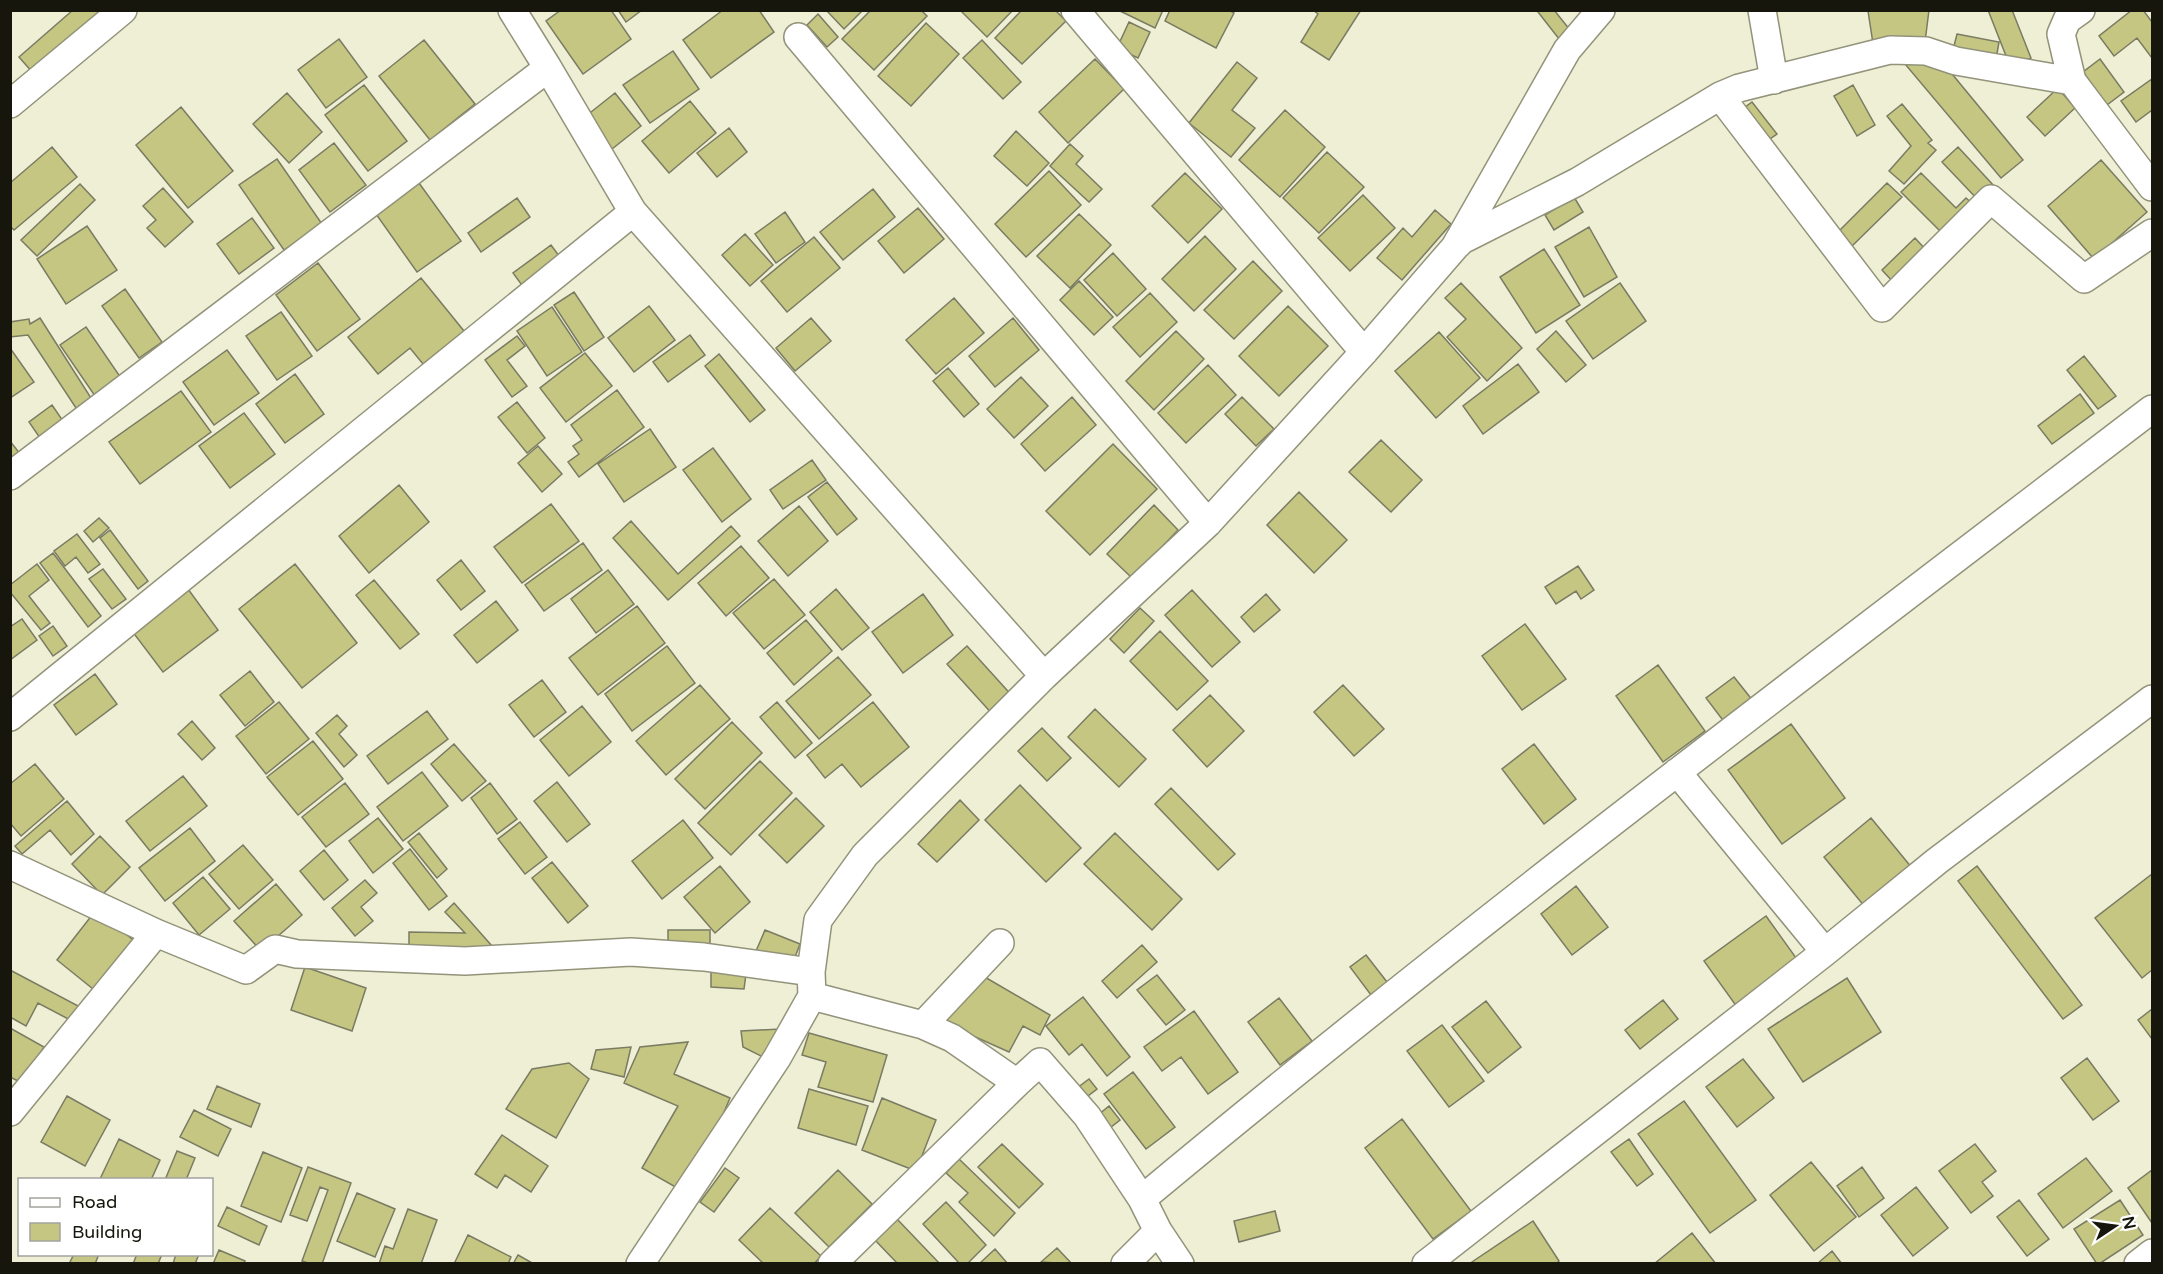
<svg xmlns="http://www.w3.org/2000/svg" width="2163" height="1274" font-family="'Varela Round',sans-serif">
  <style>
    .building { fill: #c5c682; stroke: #7a7b63; stroke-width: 1.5 }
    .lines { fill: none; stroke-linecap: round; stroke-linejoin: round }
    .street-casing { stroke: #92937a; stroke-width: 30 }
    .street { stroke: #fff; stroke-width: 27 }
  </style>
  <rect width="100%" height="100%" fill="#eeefd4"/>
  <!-- building -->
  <path class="building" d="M73,10H106L33,73L19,57Z
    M561,10H611L631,39L583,74L546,21Z
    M618,10H642L626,22Z
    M723,10H759L774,32L711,78L683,40Z
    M826,10H863L844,29Z
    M871,10H921L927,16L874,70L842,39Z
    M960,10H1013L987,37Z
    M1022,10H1055L1066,21L1022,64L995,38Z
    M1118,10H1163L1155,28Z
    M1170,10H1229L1234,13L1216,48L1165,21Z
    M1313,10H1361L1329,60L1301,42L1318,14Z
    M1540,10H1554L1574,35L1563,44L1538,12Z
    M1929,10L1925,42L1874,50L1868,11Z
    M1988,10H2012L2031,58L2010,66Z
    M2132,10H2143L2152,22V58L2137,38L2114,56L2099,36Z
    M818,14L838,37L827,47L807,25Z
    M1129,22L1150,32L1138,58L1117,48Z
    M926,23L959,54L911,106L878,76Z
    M1957,34L1999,42L1996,59L1953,50Z
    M339,39L367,77L326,108L298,70Z
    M424,40L475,104L430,140L379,76Z
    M982,40L1021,82L1003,99L963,58Z
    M673,51L699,89L650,123L623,85Z
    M1095,59L1124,89L1068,143L1039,112Z
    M2100,59L2124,92L2107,105L2083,72Z
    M1237,62L1257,78L1232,110L1255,128L1231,157L1189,123Z
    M1943,63L2023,160L2001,178L1905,64Z
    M2152,79V110L2136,122L2121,101Z
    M364,85L407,141L368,171L325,115Z
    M1853,85L1875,125L1857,136L1834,96Z
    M2058,88L2075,108L2045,136L2027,117Z
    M287,93L322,132L289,163L253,124Z
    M615,93L641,126L612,149L586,116Z
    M690,101L716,133L669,173L642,141Z
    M1752,102L1777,134L1761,145L1737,113Z
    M1902,104L1932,140L1928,143L1936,150L1904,184L1889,171L1911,146L1887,116Z
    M181,107L233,171L188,208L136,145Z
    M1285,110L1325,147L1280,197L1239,160Z
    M729,128L747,152L717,177L697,153Z
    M1016,131L1049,163L1027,186L994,156Z
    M334,143L366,185L330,212L299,170Z
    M1070,144L1083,156L1076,164L1102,189L1089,202L1050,166Z
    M52,147L77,177L14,230L10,226V183Z
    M1958,147L1995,187L1980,202L1942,162Z
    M1327,152L1364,187L1319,233L1283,198Z
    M277,159L322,224L284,250L239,185Z
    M2101,160L2147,212L2094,259L2048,206Z
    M1049,171L1081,205L1026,257L995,224Z
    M1185,173L1222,209L1188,243L1152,206Z
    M1921,173L1956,208L1966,198L1977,208L1947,238L1901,192Z
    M419,183L461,241L417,272L376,214Z
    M1887,183L1902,197L1850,248L1836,234Z
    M80,184L95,200L37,256L21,240Z
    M163,188L193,222L165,247L147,228L156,220L143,206Z
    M873,189L895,217L843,260L820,232Z
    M1363,195L1395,228L1350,271L1318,238Z
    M1574,197L1583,212L1554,230L1545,215Z
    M517,198L530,217L481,252L468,233Z
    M918,208L944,239L904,273L878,241Z
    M1435,210L1451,224L1402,280L1377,258L1403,228L1412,237Z
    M785,212L805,242L776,263L755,234Z
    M1079,214L1111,245L1070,288L1037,256Z
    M252,218L274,248L239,274L217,244Z
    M87,226L117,270L66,304L37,259Z
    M1589,227L1617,277L1584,297L1555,247Z
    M745,234L773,265L750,286L722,255Z
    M1205,236L1236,269L1194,311L1162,279Z
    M814,237L840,268L787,312L761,281Z
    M1915,238L1927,251L1894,283L1882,270Z
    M551,245L565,264L527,292L513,273Z
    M1544,249L1580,305L1536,333L1500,277Z
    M1113,253L1146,289L1117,316L1084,280Z
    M1253,261L1282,291L1234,339L1204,310Z
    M318,263L360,319L317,351L276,295Z
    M421,278L464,331L423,364L410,348L378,374L348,337Z
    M1079,281L1113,317L1094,335L1060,300Z
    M1461,283L1522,348L1487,381L1447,337L1466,319L1445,298Z
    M1620,283L1646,321L1593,359L1566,321Z
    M125,289L162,342L139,358L102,306Z
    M574,292L604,337L584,351L554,305Z
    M1150,293L1177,322L1140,357L1113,327Z
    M954,298L984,333L936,374L906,340Z
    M649,306L675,340L634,372L608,338Z
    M1288,306L1328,346L1279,396L1239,356Z
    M552,307L582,352L547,376L517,331Z
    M281,312L312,356L277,380L246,336Z
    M40,318L91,398L76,408L28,335L10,337V322L29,319L30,324Z
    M811,318L831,341L795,371L776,348Z
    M1013,318L1039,350L995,387L969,356Z
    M86,327L121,378L95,396L60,345Z
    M1176,331L1204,359L1154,410L1126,381Z
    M1556,331L1586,365L1566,382L1537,349Z
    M1439,332L1480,378L1436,418L1395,371Z
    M690,335L705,355L668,382L653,362Z
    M517,336L525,346L507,360L527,386L512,397L485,360Z
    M10,348L34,382L10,398Z
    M227,350L259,393L214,425L183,382Z
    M585,353L612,386L566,422L540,388Z
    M719,354L765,410L750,422L705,366Z
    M2084,356L2116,396L2098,409L2067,370Z
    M1518,364L1539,392L1483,434L1463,406Z
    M1208,365L1236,395L1186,443L1158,413Z
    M948,368L979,404L964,417L933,381Z
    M295,374L324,414L285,443L256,404Z
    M1021,377L1048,406L1014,438L987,409Z
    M617,390L644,427L579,477L568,462L579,454L573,446L582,440L571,425Z
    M181,391L211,432L140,484L109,442Z
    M2080,394L2094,413L2052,444L2038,426Z
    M1072,397L1096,425L1045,471L1021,444Z
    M1242,397L1274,429L1256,446L1225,414Z
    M517,402L545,438L527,453L498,417Z
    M52,405L63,421L40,438L29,422Z
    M244,413L275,454L230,488L199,446Z
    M650,429L676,467L624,502L598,464Z
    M1381,440L1422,480L1391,512L1349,472Z
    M10,441L24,459L10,469Z
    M1113,444L1157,489L1090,555L1046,511Z
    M538,446L562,474L542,492L518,463Z
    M713,448L751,499L722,522L683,470Z
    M812,460L826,480L783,509L770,490Z
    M827,482L857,519L837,535L808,497Z
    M399,485L429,522L369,573L339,536Z
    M1299,492L1347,540L1314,573L1267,525Z
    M551,504L579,541L522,583L494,547Z
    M1154,505L1178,530L1132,578L1107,554Z
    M799,506L828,541L788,576L758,541Z
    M99,518L109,528L93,542L84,531Z
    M631,521L678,574L731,526L740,536L668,600L613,538Z
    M110,530L148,581L138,589L100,538Z
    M77,534L100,564L88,573L76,557L65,566L54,551Z
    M583,543L602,570L544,611L525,585Z
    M741,546L769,578L726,616L698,583Z
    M53,553L101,616L88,627L40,563Z
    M461,560L485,591L461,610L437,580Z
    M37,564L49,580L29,596L50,623L41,630L10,592V585Z
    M295,564L357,643L302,688L239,609Z
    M1578,566L1594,590L1581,599L1576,591L1556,604L1545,587Z
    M103,569L126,599L112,609L89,579Z
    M608,570L634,604L596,633L571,599Z
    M774,579L805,615L764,649L733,613Z
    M374,580L419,634L400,649L356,595Z
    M188,589L218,630L163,672L132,631Z
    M836,589L869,628L842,650L810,612Z
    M1192,590L1240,642L1212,667L1165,615Z
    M923,594L953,635L903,673L872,632Z
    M1266,594L1280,610L1254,632L1241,617Z
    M496,601L518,630L477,663L454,635Z
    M637,606L665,643L598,695L569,658Z
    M1140,608L1154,621L1124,653L1110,639Z
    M22,619L37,640L10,660V627Z
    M806,620L832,651L794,685L767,653Z
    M1525,624L1566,679L1522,710L1482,656Z
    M53,626L67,646L53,656L39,636Z
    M1160,631L1208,681L1177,710L1130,661Z
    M667,646L695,683L632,731L605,694Z
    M967,646L1015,699L995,717L947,664Z
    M838,657L871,695L819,739L786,701Z
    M1658,665L1705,731L1663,762L1616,696Z
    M250,671L274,702L245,726L220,695Z
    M95,674L117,704L76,735L54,705Z
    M1734,677L1753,701L1725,723L1706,698Z
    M542,680L566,712L534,737L509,705Z
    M700,685L730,719L666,775L636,741Z
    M1343,685L1384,729L1354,756L1314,712Z
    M1210,695L1244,731L1207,767L1173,730Z
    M279,702L309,739L266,774L236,736Z
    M777,702L812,743L795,758L760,717Z
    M873,702L909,747L861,787L842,764L825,778L807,755Z
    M582,706L611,742L569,776L540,740Z
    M1095,709L1146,759L1119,787L1068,737Z
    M427,711L448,739L388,784L367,756Z
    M337,715L347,726L339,734L357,755L344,767L316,733Z
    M192,721L215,748L202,760L178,734Z
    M732,722L762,753L705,809L675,779Z
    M1791,724L1845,798L1782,844L1728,770Z
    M1042,728L1071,758L1047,781L1018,751Z
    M313,741L343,779L298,815L267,777Z
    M454,744L486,781L462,801L431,764Z
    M1534,744L1576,799L1544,824L1502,769Z
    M760,761L792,793L731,855L698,823Z
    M35,764L64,799L21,836L10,823V784Z
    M422,772L448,806L403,841L377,807Z
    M183,776L207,806L150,851L126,821Z
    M557,782L590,824L567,842L534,801Z
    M345,783L369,814L326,847L302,817Z
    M490,783L517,819L497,834L471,798Z
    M1020,785L1081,848L1046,882L985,820Z
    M1171,788L1235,854L1218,870L1155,804Z
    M796,798L824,826L787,863L759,835Z
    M960,800L979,820L937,862L918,844Z
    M67,801L94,834L71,855L50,830L22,854L15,846Z
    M378,818L403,849L373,873L349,841Z
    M1871,818L1912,868L1865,907L1824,857Z
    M683,820L713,858L662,899L632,861Z
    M520,822L547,857L525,874L498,839Z
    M190,828L215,861L165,901L139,868Z
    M419,833L447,869L437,878L408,842Z
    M1115,833L1182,899L1152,930L1084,864Z
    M100,836L130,867L102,895L72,864Z
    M243,845L273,880L239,909L209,874Z
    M410,849L447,896L429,910L393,863Z
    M324,850L348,880L324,900L300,871Z
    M552,862L588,906L568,923L532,878Z
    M720,866L750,902L715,933L684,897Z
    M1977,866L2082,1005L2063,1019L1958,881Z
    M2152,874V970L2142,978L2095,918Z
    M203,877L230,909L199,935L173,903Z
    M365,880L377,893L361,907L373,921L355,936L332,908Z
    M276,884L302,915L261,951L234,921Z
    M1576,886L1608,927L1572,955L1541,914Z
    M454,903L492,946L483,954L409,947V932L465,933L445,912Z
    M96,910L137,943L98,993L57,960Z
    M1766,916L1799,962L1737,1007L1704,961Z
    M668,930H710V946H668Z
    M765,930L800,944L792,965L756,951Z
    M1142,945L1157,962L1117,998L1102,981Z
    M1366,955L1387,982L1371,995L1350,967Z
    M305,967L366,988L352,1031L291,1010Z
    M10,970L82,1008L74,1022L38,1003L26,1026L10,1017Z
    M711,971L746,974L744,989L711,987Z
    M1157,975L1185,1010L1166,1025L1137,990Z
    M983,976L1050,1015L1040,1035L1023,1026L1009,1052L944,1023Z
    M1847,978L1881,1032L1803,1082L1768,1029Z
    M1083,997L1130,1057L1107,1076L1082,1044L1069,1055L1046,1026Z
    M1279,998L1312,1041L1280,1065L1248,1022Z
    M1663,1000L1678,1019L1640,1049L1625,1030Z
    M1486,1001L1521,1047L1488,1073L1452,1027Z
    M2152,1009V1039L2138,1020Z
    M1194,1011L1238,1072L1208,1094L1181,1057L1162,1071L1144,1047Z
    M1442,1025L1484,1081L1449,1107L1407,1051Z
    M10,1028L44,1047L22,1083L10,1077Z
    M780,1029L765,1058L743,1047L741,1031Z
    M809,1033L887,1055L873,1102L818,1087L826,1062L802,1055Z
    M688,1042L674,1074L730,1098L719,1124L718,1123L679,1189L642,1168L678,1106L624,1083L640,1047Z
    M631,1047L624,1077L591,1069L596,1050Z
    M2087,1058L2119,1101L2093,1120L2061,1078Z
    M1743,1059L1774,1098L1737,1127L1706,1087Z
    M569,1063L589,1079L556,1138L506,1109L532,1069Z
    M1133,1072L1175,1127L1146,1149L1104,1094Z
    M1089,1079L1097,1089L1080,1102L1072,1092Z
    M217,1086L260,1104L251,1127L207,1109Z
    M809,1089L868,1106L856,1145L798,1128Z
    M67,1096L110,1120L85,1166L41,1142Z
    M882,1098L936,1120L916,1171L862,1150Z
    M1684,1101L1756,1200L1710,1233L1638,1134Z
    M1109,1106L1120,1120L1102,1134L1092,1120Z
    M194,1110L231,1129L218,1156L180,1137Z
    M1402,1119L1471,1211L1433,1239L1365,1148Z
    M502,1135L548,1166L531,1192L505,1175L497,1188L475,1174Z
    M119,1139L160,1160L151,1180L100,1179Z
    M1629,1139L1653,1174L1637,1186L1611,1152Z
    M1002,1144L1043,1184L1019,1208L978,1167Z
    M1975,1144L1996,1171L1982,1182L1993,1196L1971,1213L1939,1171Z
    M177,1151L195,1158L186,1180H165Z
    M263,1152L302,1168L281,1222L241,1206Z
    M2086,1158L2112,1191L2063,1228L2038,1194Z
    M959,1159L1015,1213L994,1236L959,1202L968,1193L946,1173Z
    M1811,1162L1856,1217L1814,1251L1770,1195Z
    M308,1167L351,1183L322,1264H311L302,1261L328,1190L320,1187L307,1221L290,1215Z
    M1862,1167L1884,1198L1859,1217L1837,1186Z
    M725,1168L739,1178L714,1212L700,1202Z
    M838,1170L872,1204L829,1247L795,1213Z
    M2152,1170V1223L2128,1188Z
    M1916,1187L1948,1228L1913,1256L1881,1215Z
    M357,1193L395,1209L375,1257L337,1241Z
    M2019,1200L2049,1239L2027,1256L1997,1217Z
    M2120,1200L2143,1235L2099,1264H2097L2074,1229Z
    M946,1202L986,1245L967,1264H960L923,1224Z
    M227,1207L267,1226L259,1245L218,1226Z
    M770,1208L821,1256L814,1264H764L739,1240Z
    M408,1209L437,1220L421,1264H379L385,1246L393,1249Z
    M1275,1211L1280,1231L1239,1242L1234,1221Z
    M897,1219L940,1264H898L875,1240Z
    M1533,1221L1559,1261L1556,1264H1473L1472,1262Z
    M1692,1233L1716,1264H1654Z
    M468,1235L511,1257L508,1264H454Z
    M1057,1248L1072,1264L1041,1262Z
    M995,1249L1008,1264H979Z
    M219,1250L245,1261L244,1264H213Z
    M1832,1251L1842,1264H1817Z
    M74,1254H99L95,1264H69Z
    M137,1254H162L158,1264H133Z
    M176,1254H199L195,1264H173Z
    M518,1255L534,1264H513Z"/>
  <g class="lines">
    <defs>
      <path id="street" d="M512,10L548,68L633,212L1044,676
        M1075,10L1364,352
        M1762,10L1774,80
        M2081,10L2067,20L2061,34L2072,81L2152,187
        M798,37L1208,523
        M1720,96L1882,308L1991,199L2084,279L2152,233
        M10,104L123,10
        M1457,245L1462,240L1577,182L1720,96L1739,88L1890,50L1926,51L1956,61L2072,81
        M10,476L548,68
        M10,717L633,212
        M1677,772L1825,952
        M10,865L156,933L246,970L275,949L297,954L465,961L631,952L704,957L811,972
        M812,996L923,1025L952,1038L1017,1083L1040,1062L1087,1116L1142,1199L1158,1231L1180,1264
        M923,1025L1000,943
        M10,1112L156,933
        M1142,1199C1471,925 1813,668 2152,409
        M640,1264L777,1058L812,996L811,972L818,920L865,855L1044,676L1208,523L1364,352L1455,247L1567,50L1601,10
        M832,1264L1017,1083
        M1125,1264L1158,1231
        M1426,1264L1825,952L1937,861L2152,699
        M2138,1264L2152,1253"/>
    </defs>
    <!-- street casing -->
    <use href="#street" class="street-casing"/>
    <!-- street -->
    <use href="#street" class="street"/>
  </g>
  <!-- border -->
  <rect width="2163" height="1274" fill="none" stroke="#16160c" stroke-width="24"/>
  <!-- legend -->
  <rect x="18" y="1178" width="195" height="78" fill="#ffffff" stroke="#a2a29e" stroke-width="1.5"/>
  <rect x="30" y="1198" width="30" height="9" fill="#ffffff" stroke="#a2a29e" stroke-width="1.5"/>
  <text x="72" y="1208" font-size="18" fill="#16160c">Road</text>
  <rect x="30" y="1223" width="30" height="18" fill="#c5c682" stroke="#a2a29e" stroke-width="1.5"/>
  <text x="72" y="1238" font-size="18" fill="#16160c">Building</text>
  <!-- north arrow -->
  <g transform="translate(2115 1226) rotate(77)" stroke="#ffffff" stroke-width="4.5" paint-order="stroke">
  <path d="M0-4.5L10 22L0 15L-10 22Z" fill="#16160c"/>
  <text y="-9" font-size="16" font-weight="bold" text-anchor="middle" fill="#16160c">N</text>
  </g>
</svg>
